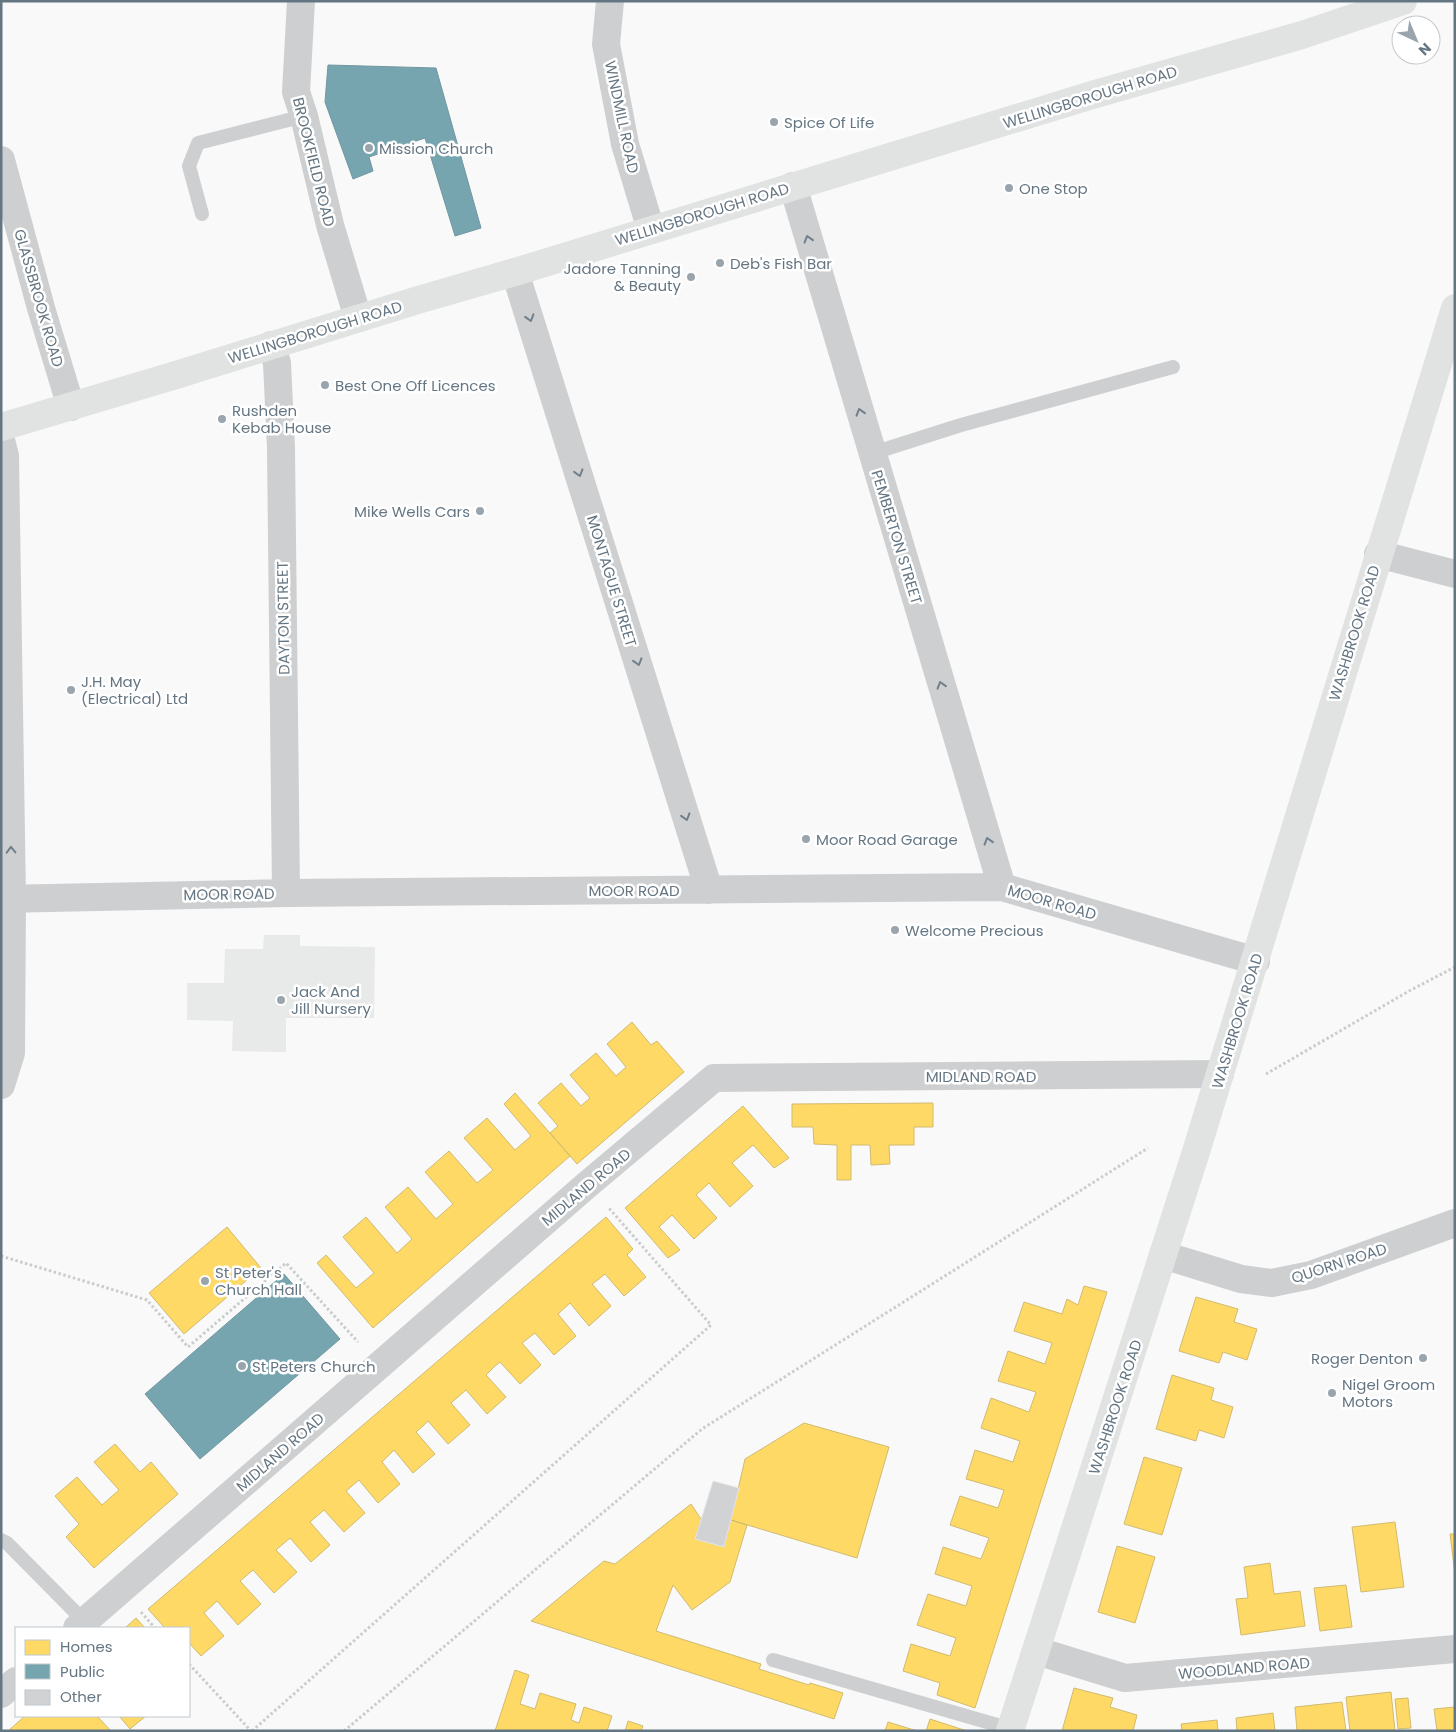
<svg xmlns="http://www.w3.org/2000/svg" width="1456" height="1732" font-family="Poppins,sans-serif">
  <style>
    .built { fill: #e8e9e9 }
    .homes { fill: #ffd966; stroke: #d1bb6f }
    .public { fill: #76a5af; stroke: #7197a2 }
    .building { fill: #d0d2d3; stroke: #e8e8e8 }
    .lines { fill: none; stroke-linecap: round; stroke-linejoin: round }
    .path { stroke: #cbcccd; stroke-width: 3; stroke-dasharray: 2.5 2.5; stroke-linecap: butt }
    .service { stroke: #cecfd0; stroke-width: 14 }
    .minor { stroke: #cecfd0; stroke-width: 28 }
    .secondary { stroke: #e1e2e2; stroke-width: 28 }
    .primary { stroke: #e1e2e2; stroke-width: 28 }
    .oneway { stroke: #707f8b }
    .poi-dot { fill: #99a4ac; stroke: #fff; stroke-width: 2 }
    .labels { text-anchor: middle; dominant-baseline: central; stroke-width: 5; stroke-linejoin: round; paint-order: stroke }
    .street-label { font-size: 15px; fill: #657683; stroke: #fff }
    .poi-label { font-size: 15px; fill: #657683; stroke: #fff; text-anchor: start }
  </style>
  <rect width="100%" height="100%" fill="#f9f9f9"/>
  <!-- built -->
  <path class="built" d="M264,935H300V946L375,947L374,1018H286V1052L232,1051L233,1021L187,1020V983H224L225,949H263Z"/>
  <!-- homes -->
  <path class="homes" d="M632,1022L651,1045L657,1041L684,1072L577,1164L550,1133L558,1126L538,1103L561,1083L581,1106L590,1098L570,1075L596,1053L616,1076L626,1067L607,1044Z
    M515,1093L570,1156L373,1328L317,1263L326,1255L356,1288L374,1273L343,1237L366,1217L397,1253L412,1239L385,1207L408,1187L436,1219L453,1204L425,1172L449,1151L477,1183L493,1170L464,1138L487,1118L515,1150L531,1136L504,1104Z
    M933,1103V1127H914V1145H889L890,1164L871,1165L870,1145H851V1180H837V1145L814,1144L813,1127H792V1104Z
    M743,1106L789,1158L774,1168L753,1145L732,1163L753,1186L730,1207L709,1183L696,1195L717,1218L694,1239L672,1215L659,1227L680,1250L668,1258L625,1208Z
    M606,1217L633,1249L627,1255L646,1277L624,1296L605,1274L599,1279L592,1284L611,1306L589,1326L570,1303L558,1314L576,1336L554,1355L535,1333L522,1343L541,1365L520,1384L500,1362L494,1367L486,1375L506,1397L487,1414L466,1390L451,1403L470,1425L448,1444L428,1421L423,1426L416,1432L435,1454L413,1473L394,1450L382,1462L400,1484L378,1503L359,1480L346,1491L365,1513L344,1532L324,1510L310,1522L330,1545L311,1562L290,1538L276,1550L297,1572L274,1593L253,1570L240,1581L261,1604L238,1625L217,1601L204,1613L224,1636L201,1656L189,1643V1628H165L148,1609Z
    M227,1227L261,1268L184,1334L149,1293Z
    M1084,1286L1107,1292L975,1708L937,1695L940,1683L903,1671L911,1644L950,1656L956,1638L917,1625L928,1594L966,1606L972,1586L935,1574L943,1547L981,1559L989,1538L950,1525L960,1496L998,1508L1004,1490L966,1479L975,1450L1013,1462L1020,1441L981,1428L991,1398L1029,1412L1036,1392L998,1381L1008,1351L1045,1364L1052,1343L1014,1331L1024,1302L1062,1314L1067,1299L1078,1305Z
    M1196,1297L1238,1309L1234,1322L1257,1329L1247,1360L1223,1352L1219,1363L1179,1351Z
    M1172,1375L1214,1388L1211,1400L1233,1407L1224,1438L1199,1430L1196,1441L1156,1429Z
    M804,1423L889,1447L857,1558L731,1520L745,1459Z
    M115,1444L140,1472L151,1462L178,1494L94,1568L66,1537L79,1524L55,1496L77,1477L102,1505L119,1490L94,1462Z
    M1144,1457L1182,1468L1162,1535L1124,1524Z
    M691,1504L701,1519L695,1539L724,1547L731,1520L747,1525L730,1582L692,1610L673,1585L656,1631L761,1664L759,1669L809,1685L810,1683L843,1693L834,1719L531,1621L604,1561L615,1564Z
    M1395,1522L1404,1587L1361,1592L1352,1527Z
    M1450,1534H1455V1574Z
    M1117,1546L1155,1557L1135,1623L1098,1612Z
    M1270,1563L1274,1594L1300,1591L1305,1626L1241,1635L1236,1599L1248,1598L1244,1567Z
    M1346,1585L1352,1627L1320,1631L1314,1588Z
    M136,1618L145,1628H125Z
    M515,1670L529,1675L520,1704L535,1709L540,1693L576,1704L571,1720L579,1723L584,1707L612,1716L607,1731H495Z
    M1074,1688L1113,1698L1110,1707L1137,1715L1133,1731H1062Z
    M1391,1692L1395,1731H1350L1346,1697Z
    M1408,1698L1411,1728L1398,1729L1395,1699Z
    M1342,1702L1346,1731H1297L1295,1707Z
    M1455,1707V1731H1437L1434,1709Z
    M1273,1713L1275,1731H1237L1236,1718Z
    M25,1716H97L111,1731H8Z
    M119,1716H146L130,1729Z
    M930,1719L967,1731H926Z
    M1217,1720L1218,1731H1182L1181,1724Z
    M628,1721L643,1726L641,1731H625Z
    M888,1722L917,1731H885Z"/>
  <!-- public -->
  <path class="public" d="M328,65L436,68L481,228L455,236L425,138L369,157L373,171L353,179L325,102Z
    M284,1274L340,1339L200,1459L145,1394Z"/>
  <!-- building -->
  <path class="building" d="M713,1481L739,1488L724,1547L695,1539Z"/>
  <g class="lines">
    <!-- path -->
    <path class="path" d="M1266,1074L1409,991L1455,967
      M1,1256L147,1300L188,1347L286,1263L358,1342
      M141,1612L155,1628
      M189,1664L251,1731
      M252,1731L711,1325L608,1207
      M344,1731L702,1429L1148,1148"/>
    <!-- service -->
    <path class="service" d="M202,214L189,166L198,143L304,116
      M873,453L961,425L1173,367
      M1,1540L7,1543L85,1622
      M773,1660L1011,1729"/>
    <!-- minor -->
    <path class="minor" d="M301,1L296,92L304,116L330,225L358,318
      M610,1L606,44L625,144L651,230
      M1,160L41,308L71,407
      M793,186L1002,887
      M515,272L709,890
      M271,345L277,363L281,448L286,893
      M1,440L5,456L12,899L11,1053L1,1085
      M1378,554L1455,574
      M1,899L286,893L1002,887L1256,961
      M1163,1255L1241,1279L1272,1283L1311,1275L1455,1223
      M77,1628L588,1184L714,1078L1220,1074
      M1037,1651L1125,1678L1455,1649
      M1,1694L16,1681"/>
    <!-- secondary -->
    <path class="secondary" d="M1010,1731L1195,1155L1455,308"/>
    <!-- primary -->
    <path class="primary" d="M1,427L176,375L418,300L515,272L1092,95L1302,35L1403,1"/>
  </g>
  <!-- one-way arrows -->
  <defs><path id="oneway-chevron" d="M-2-3.5L2.5 0L-2 3.5" fill="none" stroke-width="1.6" stroke-linecap="round" stroke-linejoin="round" transform="scale(1.25)"/></defs>
  <g class="oneway">
    <use href="#oneway-chevron" transform="translate(808 239) rotate(-107)"/>
    <use href="#oneway-chevron" transform="translate(530 318) rotate(73)"/>
    <use href="#oneway-chevron" transform="translate(860 412) rotate(-107)"/>
    <use href="#oneway-chevron" transform="translate(579 473) rotate(73)"/>
    <use href="#oneway-chevron" transform="translate(638 662) rotate(73)"/>
    <use href="#oneway-chevron" transform="translate(941 685) rotate(-107)"/>
    <use href="#oneway-chevron" transform="translate(686 817) rotate(73)"/>
    <use href="#oneway-chevron" transform="translate(988 841) rotate(-107)"/>
    <use href="#oneway-chevron" transform="translate(11 850) rotate(-91)"/>
  </g>
  <!-- markers -->
  <g class="poi-dot">
    <circle cx="774" cy="122" r="5"/>
    <circle cx="369" cy="148" r="5"/>
    <circle cx="1009" cy="188" r="5"/>
    <circle cx="720" cy="263" r="5"/>
    <circle cx="691" cy="277" r="5"/>
    <circle cx="325" cy="385" r="5"/>
    <circle cx="222" cy="419" r="5"/>
    <circle cx="480" cy="511" r="5"/>
    <circle cx="71" cy="690" r="5"/>
    <circle cx="806" cy="839" r="5"/>
    <circle cx="895" cy="930" r="5"/>
    <circle cx="281" cy="1000" r="5"/>
    <circle cx="205" cy="1281" r="5"/>
    <circle cx="1423" cy="1358" r="5"/>
    <circle cx="242" cy="1366" r="5"/>
    <circle cx="1332" cy="1393" r="5"/>
  </g>
  <g class="labels">
    <!-- street labels -->
    <g class="street-label">
      <text transform="translate(1090 97) rotate(-17)">WELLINGBOROUGH ROAD</text>
      <text transform="translate(622 117) rotate(78)">WINDMILL ROAD</text>
      <text transform="translate(314 162) rotate(76)">BROOKFIELD ROAD</text>
      <text transform="translate(702 214) rotate(-17)">WELLINGBOROUGH ROAD</text>
      <text transform="translate(39 298) rotate(74)">GLASSBROOK ROAD</text>
      <text transform="translate(315 332) rotate(-17)">WELLINGBOROUGH ROAD</text>
      <text transform="translate(897 537) rotate(73)">PEMBERTON STREET</text>
      <text transform="translate(612 581) rotate(73)">MONTAGUE STREET</text>
      <text transform="translate(283 618) rotate(-91)">DAYTON STREET</text>
      <text transform="translate(1354 633) rotate(-73)">WASHBROOK ROAD</text>
      <text x="634" y="890">MOOR ROAD</text>
      <text transform="translate(229 894) rotate(-1)">MOOR ROAD</text>
      <text transform="translate(1052 902) rotate(16)">MOOR ROAD</text>
      <text transform="translate(1237 1021) rotate(-73)">WASHBROOK ROAD</text>
      <text x="981" y="1076">MIDLAND ROAD</text>
      <text transform="translate(586 1187) rotate(-40)">MIDLAND ROAD</text>
      <text transform="translate(1339 1263) rotate(-18)">QUORN ROAD</text>
      <text transform="translate(1115 1407) rotate(-72)">WASHBROOK ROAD</text>
      <text transform="translate(280 1452) rotate(-41)">MIDLAND ROAD</text>
      <text transform="translate(1244 1668) rotate(-5)">WOODLAND ROAD</text>
    </g>
    <!-- poi labels -->
    <g class="poi-label">
      <text x="784" y="122">Spice Of Life</text>
      <text x="379" y="148">Mission Church</text>
      <text x="1019" y="188">One Stop</text>
      <text x="730" y="263">Deb's Fish Bar</text>
      <text x="681" y="268" text-anchor="end">Jadore Tanning<tspan x="681" dy="17">&amp; Beauty</tspan></text>
      <text x="335" y="385">Best One Off Licences</text>
      <text x="232" y="410">Rushden<tspan x="232" dy="17">Kebab House</tspan></text>
      <text x="470" y="511" text-anchor="end">Mike Wells Cars</text>
      <text x="81" y="681">J.H. May<tspan x="81" dy="17">(Electrical) Ltd</tspan></text>
      <text x="816" y="839">Moor Road Garage</text>
      <text x="905" y="930">Welcome Precious</text>
      <text x="291" y="991">Jack And<tspan x="291" dy="17">Jill Nursery</tspan></text>
      <text x="215" y="1272">St Peter's<tspan x="215" dy="17">Church Hall</tspan></text>
      <text x="1413" y="1358" text-anchor="end">Roger Denton</text>
      <text x="252" y="1366">St Peters Church</text>
      <text x="1342" y="1384">Nigel Groom<tspan x="1342" dy="17">Motors</tspan></text>
    </g>
  </g>
  <!-- border -->
  <rect width="1456" height="1732" fill="none" stroke="#657683" stroke-width="5"/>
  <!-- legend -->
  <rect x="15" y="1627" width="175" height="90" fill="#ffffff" stroke="#c1c8cd"/>
  <rect x="25" y="1640" width="25" height="15" fill="#ffd966" stroke="#c1c8cd"/>
  <text x="60" y="1652" font-size="15" fill="#657683">Homes</text>
  <rect x="25" y="1664" width="25" height="15" fill="#76a5af" stroke="#c1c8cd"/>
  <text x="60" y="1677" font-size="15" fill="#657683">Public</text>
  <rect x="25" y="1690" width="25" height="15" fill="#d0d2d3" stroke="#c1c8cd"/>
  <text x="60" y="1702" font-size="15" fill="#657683">Other</text>
  <!-- north arrow -->
  <g transform="translate(1416 40) rotate(136)"><circle r="24" fill="#ffffff" stroke="#c1c8cd"/>
  <path d="M0-4L9 19L0 12L-9 19Z" fill="#99a4ac"/>
  <text y="-8" font-size="14" font-weight="bold" text-anchor="middle" fill="#657683">N</text>
  </g>
</svg>
